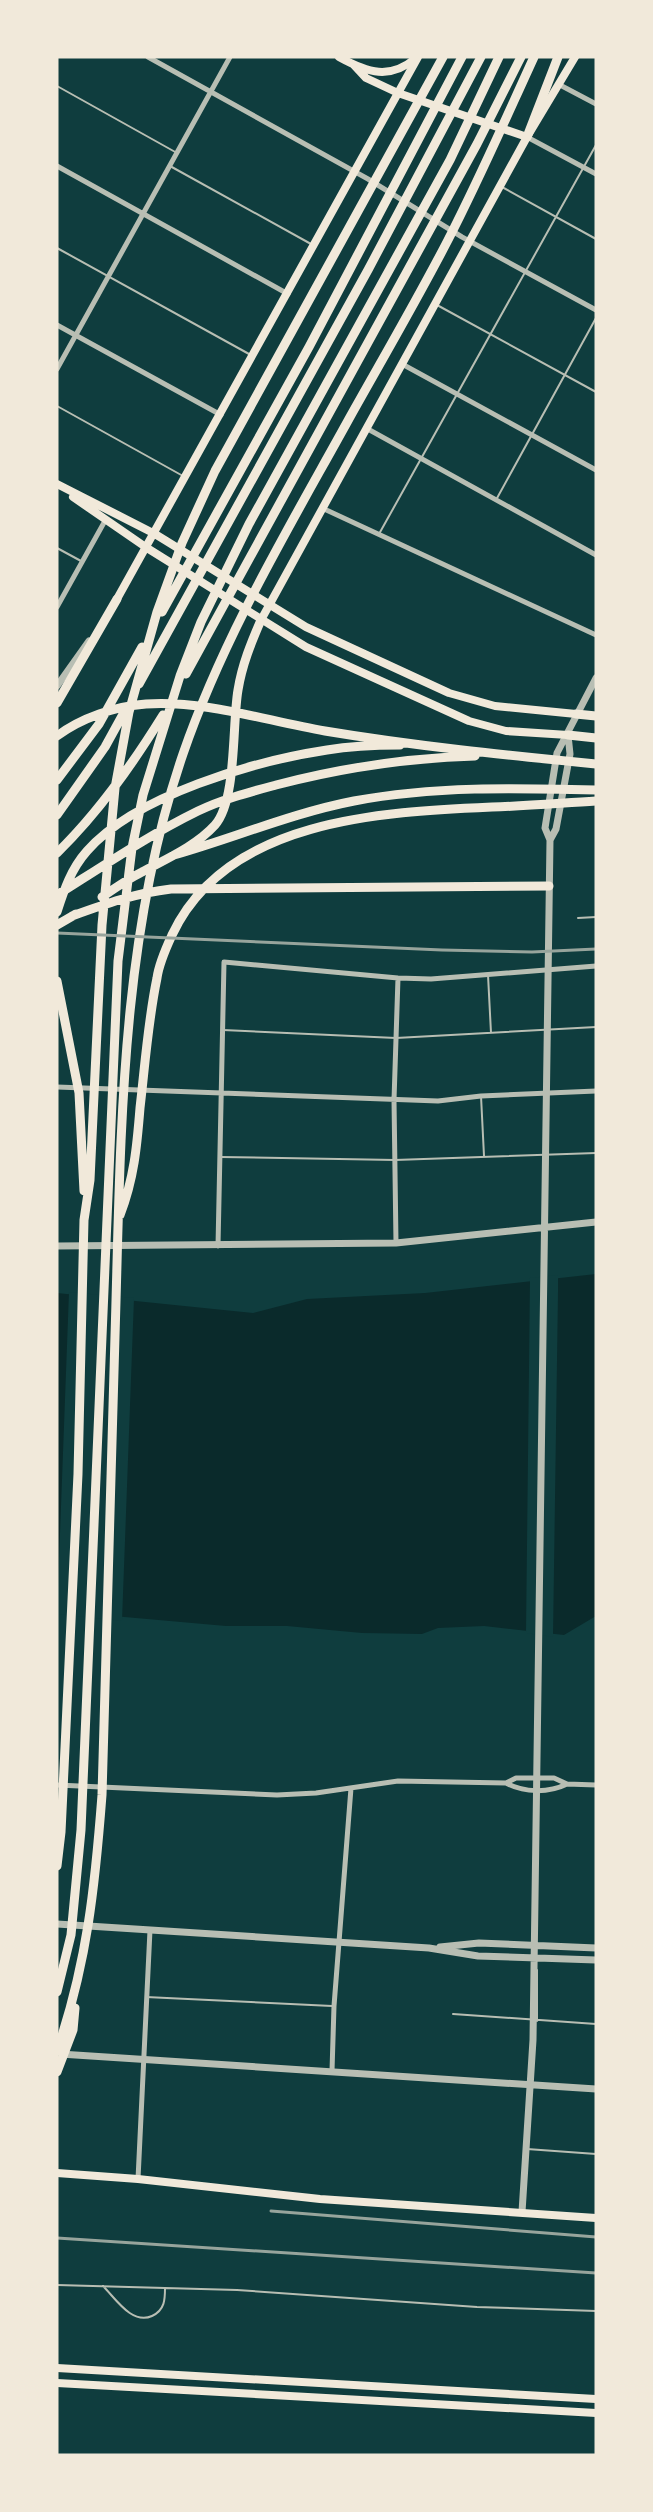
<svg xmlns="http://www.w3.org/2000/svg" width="653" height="2512" font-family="'Asap Condensed',sans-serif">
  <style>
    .water { fill: #0a2a2b }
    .pier { fill: #0f3d3e }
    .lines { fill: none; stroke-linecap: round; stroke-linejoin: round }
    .service { stroke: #b8beb3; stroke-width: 2 }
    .minor { stroke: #b8beb3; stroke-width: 5 }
    .tertiary { stroke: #b8beb3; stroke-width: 7 }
    .secondary { stroke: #f1e9da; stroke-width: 8 }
    .primary { stroke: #f1e9da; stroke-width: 8 }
    .motorway { stroke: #f1e9da; stroke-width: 9 }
    .rail { stroke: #97a49c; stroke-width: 3 }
  </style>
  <rect width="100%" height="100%" fill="#0f3d3e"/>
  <!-- water -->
  <path class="water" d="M596,1274V1616L564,1635L484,1626L438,1628L422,1634L362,1633L287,1626H226L57,1611V1293L253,1313L307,1299L425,1293Z"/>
  <!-- pier -->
  <path class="pier" d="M558,1275V1292L553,1637L526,1633L530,1278Z
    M69,1292L134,1298L122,1621L57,1614Z"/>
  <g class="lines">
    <!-- service -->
    <path class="service" d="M57,86L177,153
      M170,166L311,244
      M502,187L596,239
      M57,248L249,354
      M437,305L596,392
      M57,406L183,476
      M496,500L596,318
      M379,534L596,145
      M57,548L81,561
      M578,918L596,917
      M488,975L491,1033
      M223,1030L396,1038L596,1027
      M481,1096L484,1156
      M220,1157L395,1160L596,1153
      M146,1997L332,2006
      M453,2014L596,2024
      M537,2021V1970
      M527,2149L596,2154
      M57,2285L237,2290L477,2307L596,2311
      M103,2286C116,2299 132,2325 152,2316C165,2310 165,2299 165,2288"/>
    <!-- minor -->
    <path class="minor" d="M148,57L368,179L462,237L596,310
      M560,85L596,104
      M527,137L596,174
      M57,166L288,294
      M57,325L221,415
      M402,364L596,470
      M57,369L230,57
      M366,428L596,555
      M322,508L596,635
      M57,607L106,519
      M57,1087L438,1101L481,1096L596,1091
      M396,1243L394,1100L398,978
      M218,1246L224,962L398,978L431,979L596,966
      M506,1783L516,1778H554L567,1784L596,1785
      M57,1785L277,1795L316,1793L398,1781L506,1783C524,1793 549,1793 567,1784
      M332,2071L334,2006L351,1788
      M138,2179L150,1930"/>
    <!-- tertiary -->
    <path class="tertiary" d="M57,686L89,641
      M550,840L556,829L570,754L568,735
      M57,1246L396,1243L596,1222
      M57,1924L429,1948L478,1956L596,1960
      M440,1947L479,1943L596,1948
      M60,2054L596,2089
      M522,2212L533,2040L550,840L545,828L557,753L596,678"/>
    <!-- secondary -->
    <path class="secondary" d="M339,57C368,73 390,80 416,58
      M353,64L366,78L398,93L527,137L575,57
      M57,484L155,534
      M73,497L147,548"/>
    <!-- primary -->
    <path class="primary" d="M155,534L306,627L449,693L495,706L576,714
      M147,548L306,647L469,721L506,731L568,735
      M117,599L418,57
      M261,620L527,137
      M57,2173L138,2179L320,2199L596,2218
      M57,2368L596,2399
      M57,2383L596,2413"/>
    <!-- motorway -->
    <path class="motorway" d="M527,137L558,57
      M162,612L309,347L462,57
      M186,674L477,144L521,57
      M139,684L368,270L481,57
      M57,703L117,599
      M576,714L596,716
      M568,735L596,738
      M57,736C81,718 116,706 146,704C206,700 266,721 325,731C415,746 505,755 596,764
      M57,780L99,724L142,647
      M57,815L105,747L127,707
      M57,853C99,812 132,765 163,715
      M174,855C234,838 292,813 354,801C434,786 515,788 596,790
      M57,895C103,866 149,835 198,811C223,799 250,792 276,785C341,768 408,758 475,756
      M102,897C115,888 128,879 142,872C166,859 196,846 215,825C237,800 232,724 238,690C242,665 251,643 261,620
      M57,912C64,890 71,869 87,851C136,795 255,761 327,750C351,746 376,745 400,745
      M72,916C105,904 136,893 171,889L549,886
      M57,925L76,914
      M57,981L79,1093L84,1191
      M120,1215C134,1179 137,1146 140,1108C145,1065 148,1021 157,978C159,963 166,948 172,935C226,819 381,812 492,807C527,806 561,803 596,801
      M57,1866L61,1832L78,1474L84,1220L90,1180L102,925L115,788L129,712L157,612L182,543L215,471L443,57
      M57,1992L71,1935L81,1830L118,961L132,848L143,795L180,676L201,622L249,524L450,160L499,57
      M57,2051C87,1963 95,1887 102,1795C106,1642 110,1489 115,1336C121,1141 119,940 183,754C224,635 290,526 350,417C383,358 417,300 448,240C479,180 506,118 534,57
      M57,2072L73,2030L75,2008"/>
    <!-- rail -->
    <path class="rail" d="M57,933L442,950L532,952L596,949
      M271,2211L596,2237
      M57,2238L596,2273"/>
  </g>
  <!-- border -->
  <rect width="653" height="2512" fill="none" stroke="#f1e9da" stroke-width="117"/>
</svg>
